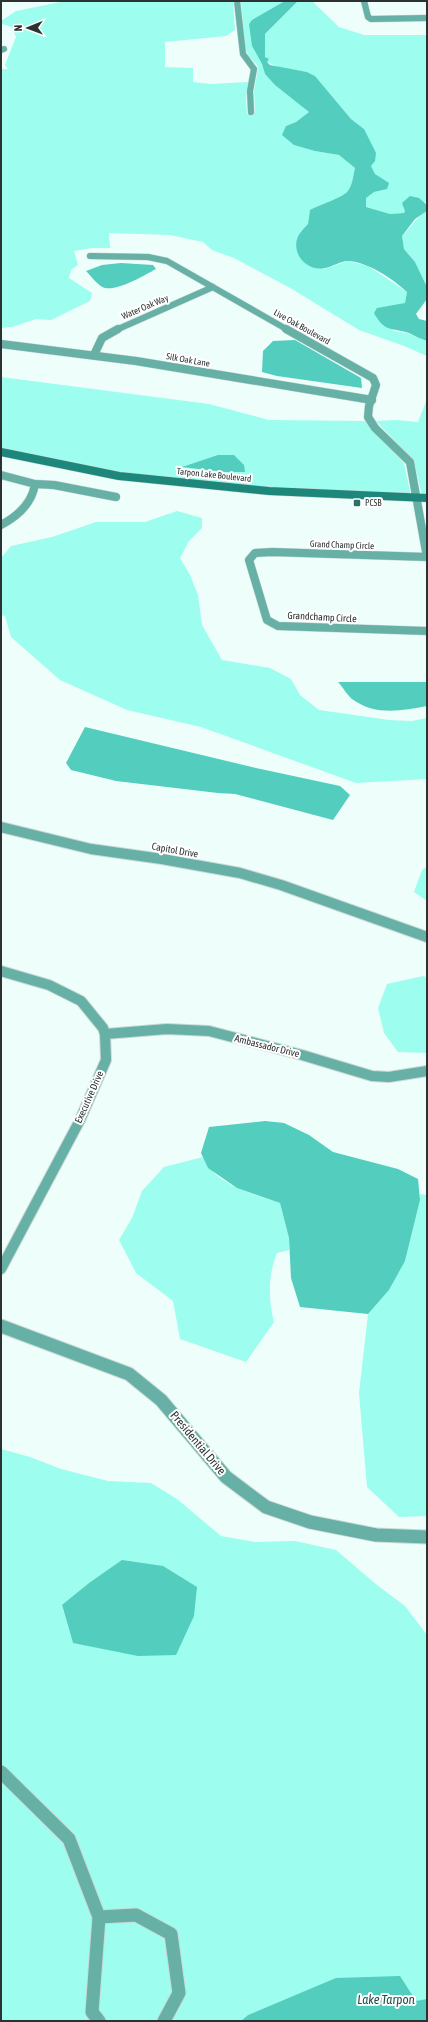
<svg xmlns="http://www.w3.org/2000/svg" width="428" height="2022" font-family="'Asap Condensed',sans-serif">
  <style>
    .green { fill: #9dfdee; fill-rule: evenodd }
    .water { fill: #53cdbd }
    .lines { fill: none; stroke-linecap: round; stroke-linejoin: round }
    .street-far3-casing { stroke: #cbd9d7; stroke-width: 7 }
    .street-far2-casing { stroke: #cbd9d7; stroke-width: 9 }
    .street-far1-casing { stroke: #cbd9d7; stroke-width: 12 }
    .street-casing { stroke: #cbd9d7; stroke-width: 15 }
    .secondary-casing { stroke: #cbd9d7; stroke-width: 9 }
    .street-far3 { stroke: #66b0a5; stroke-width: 6 }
    .street-far2 { stroke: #66b0a5; stroke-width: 8 }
    .street-far1 { stroke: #66b0a5; stroke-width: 10 }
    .street { stroke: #66b0a5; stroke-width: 13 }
    .secondary { stroke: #1d877b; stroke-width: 8 }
    .poi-dot { fill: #2a7168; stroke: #fff; stroke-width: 1.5 }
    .labels { text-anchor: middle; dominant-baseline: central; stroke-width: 4; stroke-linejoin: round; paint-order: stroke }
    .far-street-label { font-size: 9px; fill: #2c3231; stroke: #fff }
    .far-poi-label { font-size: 9px; fill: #2c3231; stroke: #fff; text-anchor: start }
    .street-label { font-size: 10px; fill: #2c3231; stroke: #fff }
    .near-street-label { font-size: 12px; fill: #2c3231; stroke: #fff }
    .near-water-label { font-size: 13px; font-style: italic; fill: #1d514a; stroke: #fff }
  </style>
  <rect width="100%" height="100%" fill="#eefefb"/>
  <!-- green -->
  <path class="green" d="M65,1H233L235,30L226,36L165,42V67L193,68V82L211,84L248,82L246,99L247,114L255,113L254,91L258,69L257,65L249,57L245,48L241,2L285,1L274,9L252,46L262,64L265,74L309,112L296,122L286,126L315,151L339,155L355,168C353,175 353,185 347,192C341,198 319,205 310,210L308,224L300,232L324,269L348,261L368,266L407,292L405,303L398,305L393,331L407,333L427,341V356L404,346L359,330L292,289L234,258L212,250L203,242L170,235L109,233L110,248H92L74,251L78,265L71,270L69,278L92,293L90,301L51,320L36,319L12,327L1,328V69H8L5,65L16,37L12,27L2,24L1,21L16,11Z
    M298,1H312L339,27L364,35H427V205L426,202L405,211L404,213L390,214L366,207V198L374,192L386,189L378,176L375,174L371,166L364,129L351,119L315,76L307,72L281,68L267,62L264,51L265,34Z
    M427,211V287L415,262L404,249L402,236C411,227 416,218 427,211Z
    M1,377L209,404L269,420L365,421L404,463L411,496L270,488L121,473L1,449Z
    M427,399V496H422L414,461L376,421L396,420L418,422Z
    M177,511L202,518V528L189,541L180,558L190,575L198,595L202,625L222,660L270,668L291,679L300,695L319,710L389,720L412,721L427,718V779L356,783L201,727L127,710L60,680L11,637L5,616L1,615V558L11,546L52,537L96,522H145Z
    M427,867V901L414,892L422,870Z
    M423,976L427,977V1053L398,1052L384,1033L378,1008L387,984Z
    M203,1157C215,1185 253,1194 280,1203L289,1238V1250L277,1253C268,1275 268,1299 274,1322L246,1362L180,1339L173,1301L136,1273L119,1240L132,1218L142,1191L164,1167Z
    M420,1194L427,1195V1516L399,1517L367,1487L359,1393L368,1314L389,1290L405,1261L420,1200Z
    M1,1449L30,1457L61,1469L108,1481L151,1483L177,1499L221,1536L255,1542L295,1541L336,1550L377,1585L405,1606L427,1635V2016L336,1979L248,2015L241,2021H1V1673L2,1671L1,1669ZM89,1583L73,1643L62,1606Z"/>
  <!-- water -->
  <path class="water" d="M285,1H298L265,34V57L269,59L267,62L270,65L307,72L315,76L351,119L364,129L376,153L375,161L371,166L375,174L389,183L387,189L374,192L366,198V207L390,214L404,213L405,211L402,203L410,196L419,198L427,205V211L415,219L402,236L404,249L415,262L427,287V299L416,314L419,319L427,321V341C421,339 415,336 409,333C391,327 385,333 374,313L377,308L405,303L407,292C393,279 368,262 348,261C340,261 332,267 325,268C312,271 300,262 297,251C294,239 300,232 308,224L310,210C319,205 341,198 347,192C353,185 353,175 355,168L339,155L315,151L294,145L282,135L286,126L296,122L309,112L275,85L265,74L262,64L252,46L249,24L252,20Z
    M121,263L153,265L156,269C145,275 118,291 105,288C98,286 91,276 86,271L102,265Z
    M295,340L361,378L362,388L277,376L262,372L263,351L273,341Z
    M218,455H234L244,465L245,472H225L182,467Z
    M338,682H427V706C401,711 375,716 352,699C347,695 343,687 338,682Z
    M85,727L256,768L340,786L350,795L333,820L235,794L218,793L116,781L71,770L66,763Z
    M265,1121L284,1123L309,1135L333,1152L398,1169L418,1179L420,1200L405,1261L389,1290L368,1314L300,1307L291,1278L289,1238L280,1203L237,1188L208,1168L201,1153L209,1127Z
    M122,1560L163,1566L197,1587L194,1616L176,1655L138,1656L73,1643L62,1605L89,1583Z
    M400,1976L416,2001L427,1999V2021H241L248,2015L336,1978Z"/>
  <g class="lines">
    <defs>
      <path id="street-far3" d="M237,1L243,54L254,69L250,91L251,112
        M364,1L368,17L371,19L427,18
        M1,50L4,49
        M90,256L148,257L167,261L288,330
        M116,330L213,287"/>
      <path id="street-far2" d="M286,329L373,378L376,385L369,406L368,417L375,428L410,462L427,557
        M1,344L136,361L372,400
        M94,355L102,338L118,329
        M1,475L35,484
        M1,525C18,516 32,504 35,484L54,485L116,497
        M427,557L272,552L255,553L249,560L267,620L278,626L427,631"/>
      <path id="street-far1" d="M1,827L91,849L162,859L240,873L281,885L427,937
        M1,971L49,985L81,1001L103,1028L105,1034L106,1060L80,1120L1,1269
        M105,1034L167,1029L209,1031L302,1055L372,1076L389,1077L427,1071"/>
      <path id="street" d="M1,1326L129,1374L161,1400L226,1477L266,1507L310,1522L376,1535L427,1537
        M1,1772L69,1839L99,1917L92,2012L99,2021
        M99,1917L136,1915L171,1934L179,1993L164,2021"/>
      <path id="secondary" d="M1,452L119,476L269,491L427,498"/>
    </defs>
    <!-- street-far3 casing -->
    <use href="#street-far3" class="street-far3-casing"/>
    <!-- street-far2 casing -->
    <use href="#street-far2" class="street-far2-casing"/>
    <!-- street-far1 casing -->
    <use href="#street-far1" class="street-far1-casing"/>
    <!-- street casing -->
    <use href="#street" class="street-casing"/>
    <!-- secondary casing -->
    <use href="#secondary" class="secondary-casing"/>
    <!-- street-far3 -->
    <use href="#street-far3" class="street-far3"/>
    <!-- street-far2 -->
    <use href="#street-far2" class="street-far2"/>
    <!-- street-far1 -->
    <use href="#street-far1" class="street-far1"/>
    <!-- street -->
    <use href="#street" class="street"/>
    <!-- secondary -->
    <use href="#secondary" class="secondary"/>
  </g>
  <!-- markers -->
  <rect class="poi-dot" x="353" y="499" width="8" height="8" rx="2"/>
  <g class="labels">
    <!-- far-street labels -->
    <g class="far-street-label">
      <text transform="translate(145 307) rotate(-23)">Water Oak Way</text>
      <text transform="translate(302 327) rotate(29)">Live Oak Boulevard</text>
      <text transform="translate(188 360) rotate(10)">Silk Oak Lane</text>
      <text transform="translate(214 475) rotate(6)">Tarpon Lake Boulevard</text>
      <text transform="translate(342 545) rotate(2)">Grand Champ Circle</text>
    </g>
    <!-- far-poi labels -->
    <g class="far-poi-label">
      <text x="365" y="503">PCSB</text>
    </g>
    <!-- street labels -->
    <g class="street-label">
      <text transform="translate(322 617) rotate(3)">Grandchamp Circle</text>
      <text transform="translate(175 850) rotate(10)">Capitol Drive</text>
      <text transform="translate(267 1046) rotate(14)">Ambassador Drive</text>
      <text transform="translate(89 1097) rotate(-66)">Executive Drive</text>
    </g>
    <!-- near-street labels -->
    <g class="near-street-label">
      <text transform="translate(198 1443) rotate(50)">Presidential Drive</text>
    </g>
    <!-- near-water labels -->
    <g class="near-water-label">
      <text x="386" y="1999">Lake Tarpon</text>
    </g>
  </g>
  <!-- border -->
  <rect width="428" height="2022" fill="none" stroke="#2c3231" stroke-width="4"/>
  <!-- north arrow -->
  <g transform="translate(28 28) rotate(269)" stroke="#ffffff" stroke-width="3" paint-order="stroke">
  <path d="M0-3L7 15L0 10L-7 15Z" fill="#2c3231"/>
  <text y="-6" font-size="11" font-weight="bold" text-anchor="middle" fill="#2c3231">N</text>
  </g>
</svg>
